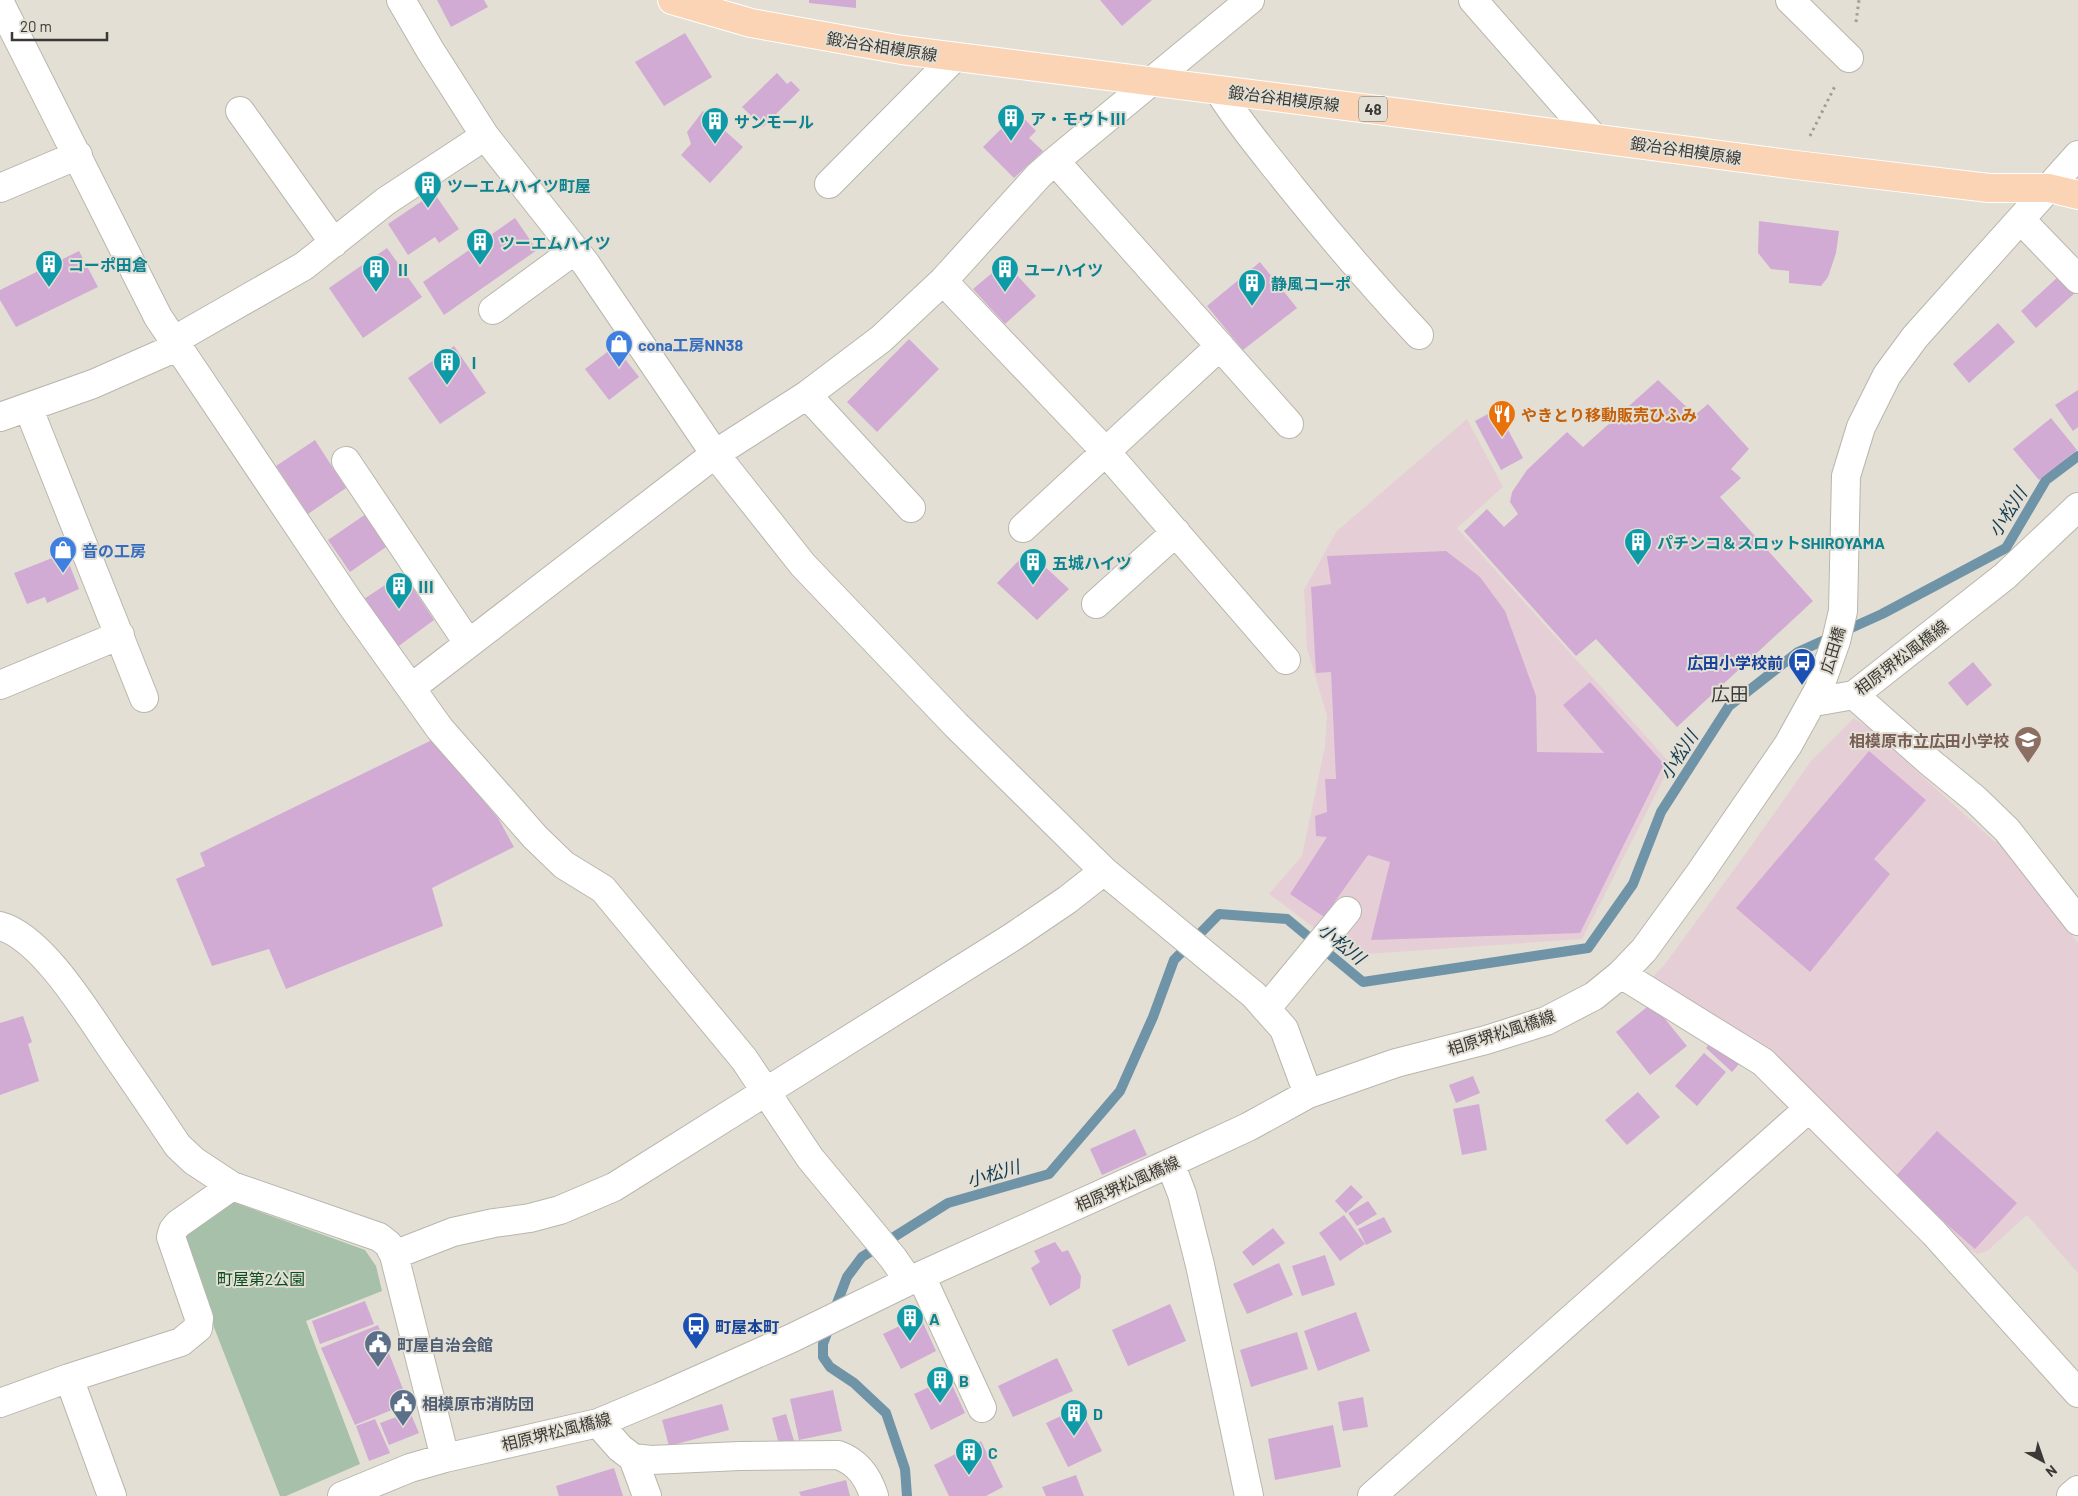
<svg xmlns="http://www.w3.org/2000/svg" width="2078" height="1496" font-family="Barlow,'Noto Sans JP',sans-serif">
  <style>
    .industrial { fill: #e6ced6 }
    .green { fill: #a6c0a9 }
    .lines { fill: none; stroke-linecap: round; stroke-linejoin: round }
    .stream { stroke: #6f93a7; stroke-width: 10 }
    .building { fill: #d1abd4 }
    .minor-casing { stroke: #b9b6ac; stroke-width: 30 }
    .major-casing { stroke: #fff; stroke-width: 30 }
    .path { stroke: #a09d96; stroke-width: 3; stroke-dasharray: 2.5 4; stroke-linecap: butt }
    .minor { stroke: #fff; stroke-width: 28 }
    .major { stroke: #fad4b5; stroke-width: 28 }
    .labels { text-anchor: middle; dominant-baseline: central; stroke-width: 4; stroke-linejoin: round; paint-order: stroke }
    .shield { fill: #e3dfd5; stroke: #6d6b65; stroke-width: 1 }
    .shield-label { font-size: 15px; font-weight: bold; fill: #3a3935 }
    .street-label { font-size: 16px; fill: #3a3935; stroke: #e3dfd5 }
    .culture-label { font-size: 16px; font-weight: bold; fill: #0d838f; stroke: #e3dfd5; text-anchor: start }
    .shop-label { font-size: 16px; font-weight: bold; fill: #366cbe; stroke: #e3dfd5; text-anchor: start }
    .food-label { font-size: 16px; font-weight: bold; fill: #c56008; stroke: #e3dfd5; text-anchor: start }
    .transit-label { font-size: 16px; font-weight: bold; fill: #164399; stroke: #e3dfd5; text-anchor: end }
    .education-label { font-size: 16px; font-weight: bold; fill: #785e54; stroke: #e3dfd5; text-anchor: end }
    .park-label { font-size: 16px; fill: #0b4d1e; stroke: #e3dfd5 }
    .service-label { font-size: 16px; font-weight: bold; fill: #4e5e75; stroke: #e3dfd5; text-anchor: start }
    .water-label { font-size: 18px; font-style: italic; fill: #103b51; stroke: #e3dfd5 }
    .quarter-label { font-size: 19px; fill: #3a3935; stroke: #e3dfd5 }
  </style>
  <rect width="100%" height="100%" fill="#e3dfd5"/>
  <!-- industrial -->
  <path class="industrial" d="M1467,419L1503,487L1457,528L1671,764L1582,939L1351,955L1269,894L1302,856L1325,746L1327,716L1307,648L1304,590L1336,532Z
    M1854,718L1869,728L1995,842H2001L2078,943V1273L2027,1215L1987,1251L1977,1254L1964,1246L1650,980L1665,964L1744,856L1811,761Z"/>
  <!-- green -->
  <path class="green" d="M233,1202L365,1250L376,1266L382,1291L306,1321L360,1464L286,1496H280L181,1243L188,1232Z"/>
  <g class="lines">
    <!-- stream -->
    <path class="stream" d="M834,1311L847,1277L862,1257L948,1203L1049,1174L1120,1091L1153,1017L1174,960L1219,914L1287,919L1363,982L1588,948L1633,884L1661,812L1729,706L1798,652L1882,614L2006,548L2046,480L2078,456
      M830,1325L823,1344V1357L830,1367L854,1383L886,1413L905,1469L907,1496"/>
  </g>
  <!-- building -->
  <path class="building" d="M437,0H484L488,7L451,27Z
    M809,0H856V8L809,3Z
    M1100,0H1152L1122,26Z
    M685,33L712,77L664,106L635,62Z
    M777,73L787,84L791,81L800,90L763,127L742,107Z
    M703,111L743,147L710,183L681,155L691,144L687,132Z
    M1018,112L1036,131L1029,138L1043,151L1014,178L983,147Z
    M434,193L459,229L439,243L435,237L408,255L388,224Z
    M515,218L537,250L444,315L423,282Z
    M1759,221L1839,231L1836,253L1828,277L1821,286L1789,283V271L1771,269L1758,253Z
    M387,248L422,297L363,338L329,288Z
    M79,251L98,287L16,327L0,300V290Z
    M1005,262L1036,296L1005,324L973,289Z
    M1260,262L1297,308L1243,350L1207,306Z
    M2059,276L2075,293L2036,328L2021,311Z
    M1998,323L2015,342L1969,383L1953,364Z
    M909,339L939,369L877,432L847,402Z
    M454,346L486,393L440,424L408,378Z
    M615,346L639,377L609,400L585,369Z
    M1658,380L1695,415L1708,404L1749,449L1731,469L1741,478L1720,497L1813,601L1677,727L1596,639L1576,656L1464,531L1487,509L1504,527L1518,514L1510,502L1512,492L1527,470L1567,432L1583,447Z
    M2078,390V427L2073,431L2055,405Z
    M1497,409L1523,458L1501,470L1475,421Z
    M2051,418L2077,450L2039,480L2013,449Z
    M315,440L346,488L308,514L276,466Z
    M366,514L386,547L350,572L328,540Z
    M1028,551L1069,589L1037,620L997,583Z
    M1446,551L1480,577L1505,611L1536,696L1537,752L1604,753L1563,705L1590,682L1664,764L1580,933L1371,940L1390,862L1368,855L1324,917L1290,894L1327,837L1316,836L1315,816L1327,812L1325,779H1336L1331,672L1316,673L1311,587L1331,584L1327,556Z
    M65,553L79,589L47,603L45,597L27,604L14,573Z
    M403,573L434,620L396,648L364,599Z
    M1973,662L1992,685L1967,706L1948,683Z
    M432,740L498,818L514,847L432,888L443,926L286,989L269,949L212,966L176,879L205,866L200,853Z
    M1869,751L1926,800L1874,859L1890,874L1810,972L1736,908Z
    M1652,1003L1687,1046L1650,1075L1616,1032Z
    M23,1016L32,1042L28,1044L39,1081L0,1095V1023Z
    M1714,1039L1740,1063L1732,1072L1706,1048Z
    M1704,1053L1726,1072L1697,1106L1675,1086Z
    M1473,1076L1480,1093L1456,1103L1449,1085Z
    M1638,1092L1660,1117L1627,1145L1605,1120Z
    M1479,1104L1487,1150L1462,1155L1453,1109Z
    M1135,1129L1147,1155L1102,1175L1090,1149Z
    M1937,1131L2017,1203L1975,1249L1894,1178Z
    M1351,1185L1363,1197L1346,1213L1335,1201Z
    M1368,1201L1377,1214L1357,1226L1348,1213Z
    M1344,1215L1365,1244L1340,1261L1319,1233Z
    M1384,1217L1392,1232L1366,1245L1358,1229Z
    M1273,1228L1285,1243L1253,1266L1242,1252Z
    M1055,1242L1062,1252L1068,1250L1081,1276L1080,1288L1050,1306L1031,1268L1040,1262L1034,1251Z
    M1325,1255L1335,1285L1302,1296L1292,1266Z
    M1279,1263L1293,1295L1247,1314L1233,1284Z
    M365,1301L374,1324L320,1344L312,1321Z
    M1170,1304L1186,1341L1128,1366L1112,1330Z
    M1356,1312L1370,1351L1318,1371L1304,1331Z
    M920,1316L936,1351L901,1369L883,1334Z
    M378,1325L403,1389L393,1393L399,1407L355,1425L321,1348Z
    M1297,1332L1308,1369L1251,1387L1240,1350Z
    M1057,1358L1073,1391L1013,1417L998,1386Z
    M949,1378L965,1413L931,1430L914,1394Z
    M833,1390L842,1431L799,1440L790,1399Z
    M1363,1397L1368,1427L1343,1431L1338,1402Z
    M722,1404L729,1430L669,1446L662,1420Z
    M1082,1411L1102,1451L1068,1467L1046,1423L1061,1416L1065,1418Z
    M410,1412L419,1433L389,1445L380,1423Z
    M786,1414L795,1444L780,1448L772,1418Z
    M375,1419L390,1453L369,1461L356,1426Z
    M1333,1425L1341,1467L1275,1480L1268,1439Z
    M981,1441L1003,1487L986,1496H949L934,1465Z
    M614,1468L623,1496H559L556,1486Z
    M1076,1475L1084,1496H1046L1042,1487Z
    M846,1480L850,1496H801L799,1492Z"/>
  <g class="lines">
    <defs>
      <path id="minor" d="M401,0L430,50L485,136L586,264L715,454L803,565L956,725L1104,871L1254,995L1284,1029L1308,1094
        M1473,0L1593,137
        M1790,0L1849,58
        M0,3L158,317L350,603L440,729L535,837L564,865L603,889L744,1059L810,1158L893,1258L909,1281
        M1219,91C1240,125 1267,156 1292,188C1333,239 1375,288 1419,335
        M240,111L334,243
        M1055,161L1289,424
        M829,184L955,57
        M0,188L78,155
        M2021,220L2078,279
        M943,281L1106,452L1286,660
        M493,310L575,250
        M173,341L304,266L386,201L485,136
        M807,395L911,508
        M28,407L144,698
        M0,417L93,384L177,347
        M346,461L468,643
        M1023,528L1220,346
        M1096,604L1176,532
        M0,685L120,635
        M411,688L715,454L807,395L881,339L943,281L1039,175L1055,161L1250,0
        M1854,695L1931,763L1975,799L2007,830L2078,921
        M1814,702L1854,695L2005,576L2078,507
        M0,926C43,937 91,1019 116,1055C137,1085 157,1115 178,1146L194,1161L232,1186L379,1237L388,1244L394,1255L445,1458
        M1621,974L1763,1062L1934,1233L2078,1393
        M1266,1009L1347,911
        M1170,1163L1182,1194L1200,1265L1249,1496
        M394,1255L453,1232L494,1223L530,1218L560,1210L614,1187L1014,936L1067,900L1104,871
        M921,1276L982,1408
        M0,1403L69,1378
        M598,1423L620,1448L633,1458L651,1460L740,1456L838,1455C858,1462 868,1477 874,1496
        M633,1458L647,1496
        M112,1496L69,1378L181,1342L198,1328L199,1318L171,1237L173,1230L178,1224L232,1186
        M342,1496L410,1468L445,1458L598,1423L660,1397L792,1338L909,1281L1170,1163L1248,1127L1308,1094L1396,1063L1486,1040L1546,1021L1594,996L1621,974L1644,950L1700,873L1788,745L1819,689L1836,641L1843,611L1846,476L1861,427L1887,375L1915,337L2078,155
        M1372,1496L1808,1109
        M2071,1496L2078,1490"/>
      <path id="major" d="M672,0L751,23L902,50L1409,114L1796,165L1989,188H2049L2078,195"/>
    </defs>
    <!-- minor casing -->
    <use href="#minor" class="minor-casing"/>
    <!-- major casing -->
    <use href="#major" class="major-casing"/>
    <!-- path -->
    <path class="path" d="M1856,22L1859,0
      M1810,136L1836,84"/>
    <!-- minor -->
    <use href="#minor" class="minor"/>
    <!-- major -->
    <use href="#major" class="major"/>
  </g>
  <!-- icons -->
  <defs>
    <symbol id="building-pin" viewBox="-11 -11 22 30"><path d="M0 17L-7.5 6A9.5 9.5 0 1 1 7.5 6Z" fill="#0f9aa8" stroke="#e3dfd5"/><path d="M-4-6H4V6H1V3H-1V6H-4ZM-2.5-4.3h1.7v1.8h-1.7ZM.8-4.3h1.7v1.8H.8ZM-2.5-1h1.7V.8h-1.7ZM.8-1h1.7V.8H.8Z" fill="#fff"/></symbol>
    <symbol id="shop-pin" viewBox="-11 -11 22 30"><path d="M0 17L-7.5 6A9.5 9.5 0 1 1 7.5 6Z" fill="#3f7fe0" stroke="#e3dfd5"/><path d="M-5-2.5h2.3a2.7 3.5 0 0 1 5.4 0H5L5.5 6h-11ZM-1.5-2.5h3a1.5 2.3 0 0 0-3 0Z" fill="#fff"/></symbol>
    <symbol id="restaurant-pin" viewBox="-11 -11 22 30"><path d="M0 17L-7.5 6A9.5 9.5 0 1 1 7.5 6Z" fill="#e8710a" stroke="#e3dfd5"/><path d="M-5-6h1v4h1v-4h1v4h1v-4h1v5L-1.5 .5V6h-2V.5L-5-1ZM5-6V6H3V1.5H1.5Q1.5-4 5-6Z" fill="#fff"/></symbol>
    <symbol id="bus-pin" viewBox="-11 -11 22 30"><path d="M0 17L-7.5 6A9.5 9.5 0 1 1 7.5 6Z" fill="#1a4fb4" stroke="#e3dfd5"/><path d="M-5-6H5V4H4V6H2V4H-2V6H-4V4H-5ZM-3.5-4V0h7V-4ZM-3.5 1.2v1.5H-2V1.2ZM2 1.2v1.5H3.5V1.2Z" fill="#fff"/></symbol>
    <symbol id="school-pin" viewBox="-11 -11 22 30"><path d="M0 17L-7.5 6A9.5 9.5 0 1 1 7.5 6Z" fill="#8d6e63" stroke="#e3dfd5"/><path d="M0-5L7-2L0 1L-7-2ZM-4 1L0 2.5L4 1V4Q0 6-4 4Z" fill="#fff"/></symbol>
    <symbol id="civic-pin" viewBox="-11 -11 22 30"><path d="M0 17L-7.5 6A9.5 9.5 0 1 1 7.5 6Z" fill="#5c6f8a" stroke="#e3dfd5"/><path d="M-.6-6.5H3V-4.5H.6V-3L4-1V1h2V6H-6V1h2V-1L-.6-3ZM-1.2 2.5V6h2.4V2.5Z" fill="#fff"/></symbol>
  </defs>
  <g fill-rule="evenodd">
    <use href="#building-pin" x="995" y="102" width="32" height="43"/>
    <use href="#building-pin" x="699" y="105" width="32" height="43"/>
    <use href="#building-pin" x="412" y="169" width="32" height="43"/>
    <use href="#building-pin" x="464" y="226" width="32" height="43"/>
    <use href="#building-pin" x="33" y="248" width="32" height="43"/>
    <use href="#building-pin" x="360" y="253" width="32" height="43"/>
    <use href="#building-pin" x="989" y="253" width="32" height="43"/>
    <use href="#building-pin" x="1236" y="267" width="32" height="43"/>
    <use href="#shop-pin" x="603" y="328" width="32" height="43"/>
    <use href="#building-pin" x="431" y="346" width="32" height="43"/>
    <use href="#restaurant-pin" x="1486" y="398" width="32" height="43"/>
    <use href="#building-pin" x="1622" y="526" width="32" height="43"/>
    <use href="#shop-pin" x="47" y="534" width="32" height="43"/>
    <use href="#building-pin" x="1017" y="546" width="32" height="43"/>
    <use href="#building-pin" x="383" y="570" width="32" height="43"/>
    <use href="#bus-pin" x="1786" y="646" width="32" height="43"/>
    <use href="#school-pin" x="2012" y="724" width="32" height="43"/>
    <use href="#building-pin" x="894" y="1302" width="32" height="43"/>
    <use href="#bus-pin" x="680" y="1310" width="32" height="43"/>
    <use href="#civic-pin" x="362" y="1328" width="32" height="43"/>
    <use href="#building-pin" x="924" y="1364" width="32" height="43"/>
    <use href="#civic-pin" x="387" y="1387" width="32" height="43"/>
    <use href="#building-pin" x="1058" y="1397" width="32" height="43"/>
    <use href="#building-pin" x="953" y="1436" width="32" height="43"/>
  </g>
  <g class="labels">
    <!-- shield labels -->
    <rect class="shield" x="1359" y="96.5" width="28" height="25" rx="4"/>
    <g class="shield-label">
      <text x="1373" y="109">48</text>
    </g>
    <!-- street labels -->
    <g class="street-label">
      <text transform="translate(882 46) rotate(9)">鍛冶谷相模原線</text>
      <text transform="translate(1284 98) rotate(7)">鍛冶谷相模原線</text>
      <text transform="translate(1686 150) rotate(8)">鍛冶谷相模原線</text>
      <text transform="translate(1832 650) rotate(-73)">広田橋</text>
      <text transform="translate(1901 657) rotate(-37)">相原堺松風橋線</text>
      <text transform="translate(1501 1032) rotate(-18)">相原堺松風橋線</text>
      <text transform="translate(1127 1183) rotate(-24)">相原堺松風橋線</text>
      <text transform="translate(556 1431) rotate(-14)">相原堺松風橋線</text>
    </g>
    <!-- culture labels -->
    <g class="culture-label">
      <text x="1030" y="118">ア・モウトⅢ</text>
      <text x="734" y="121">サンモール</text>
      <text x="447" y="185">ツーエムハイツ町屋</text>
      <text x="499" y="242">ツーエムハイツ</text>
      <text x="68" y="264">コーポ田倉</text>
      <text x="395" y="269">Ⅱ</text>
      <text x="1024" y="269">ユーハイツ</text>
      <text x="1271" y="283">静風コーポ</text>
      <text x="466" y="362">Ⅰ</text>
      <text x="1657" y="542">パチンコ＆スロットSHIROYAMA</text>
      <text x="1052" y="562">五城ハイツ</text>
      <text x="418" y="586">Ⅲ</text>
      <text x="929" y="1318">A</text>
      <text x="959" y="1380">B</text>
      <text x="1093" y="1413">D</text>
      <text x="988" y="1452">C</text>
    </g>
    <!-- shop labels -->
    <g class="shop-label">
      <text x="638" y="344">cona工房NN38</text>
      <text x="82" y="550">音の工房</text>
    </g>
    <!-- food labels -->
    <g class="food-label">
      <text x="1521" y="414">やきとり移動販売ひふみ</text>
    </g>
    <!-- transit labels -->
    <g class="transit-label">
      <text x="1783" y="662">広田小学校前</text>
      <text x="715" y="1326" text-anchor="start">町屋本町</text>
    </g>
    <!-- education labels -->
    <g class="education-label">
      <text x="2009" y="740">相模原市立広田小学校</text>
    </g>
    <!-- park labels -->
    <g class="park-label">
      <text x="261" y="1278">町屋第2公園</text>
    </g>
    <!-- service labels -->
    <g class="service-label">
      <text x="397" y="1344">町屋自治会館</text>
      <text x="422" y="1403">相模原市消防団</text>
    </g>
    <!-- water labels -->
    <g class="water-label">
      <text transform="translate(2007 512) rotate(-57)">小松川</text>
      <text transform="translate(1678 755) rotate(-57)">小松川</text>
      <text transform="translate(1342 943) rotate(39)">小松川</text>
      <text transform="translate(993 1173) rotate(-16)">小松川</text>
    </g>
    <!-- quarter labels -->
    <g class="quarter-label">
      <text x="1730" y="693">広田</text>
    </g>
  </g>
  <!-- north arrow -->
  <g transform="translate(2043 1461) rotate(140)" stroke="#e3dfd5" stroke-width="4" paint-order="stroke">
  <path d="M0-4L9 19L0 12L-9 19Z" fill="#3a3935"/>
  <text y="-8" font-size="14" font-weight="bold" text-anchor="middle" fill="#3a3935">N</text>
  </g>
  <!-- scale -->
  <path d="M12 32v8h95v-8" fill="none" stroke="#3a3935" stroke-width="2.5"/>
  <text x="20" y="32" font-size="15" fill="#3a3935" stroke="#e3dfd5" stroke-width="4" paint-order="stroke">20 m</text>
</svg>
